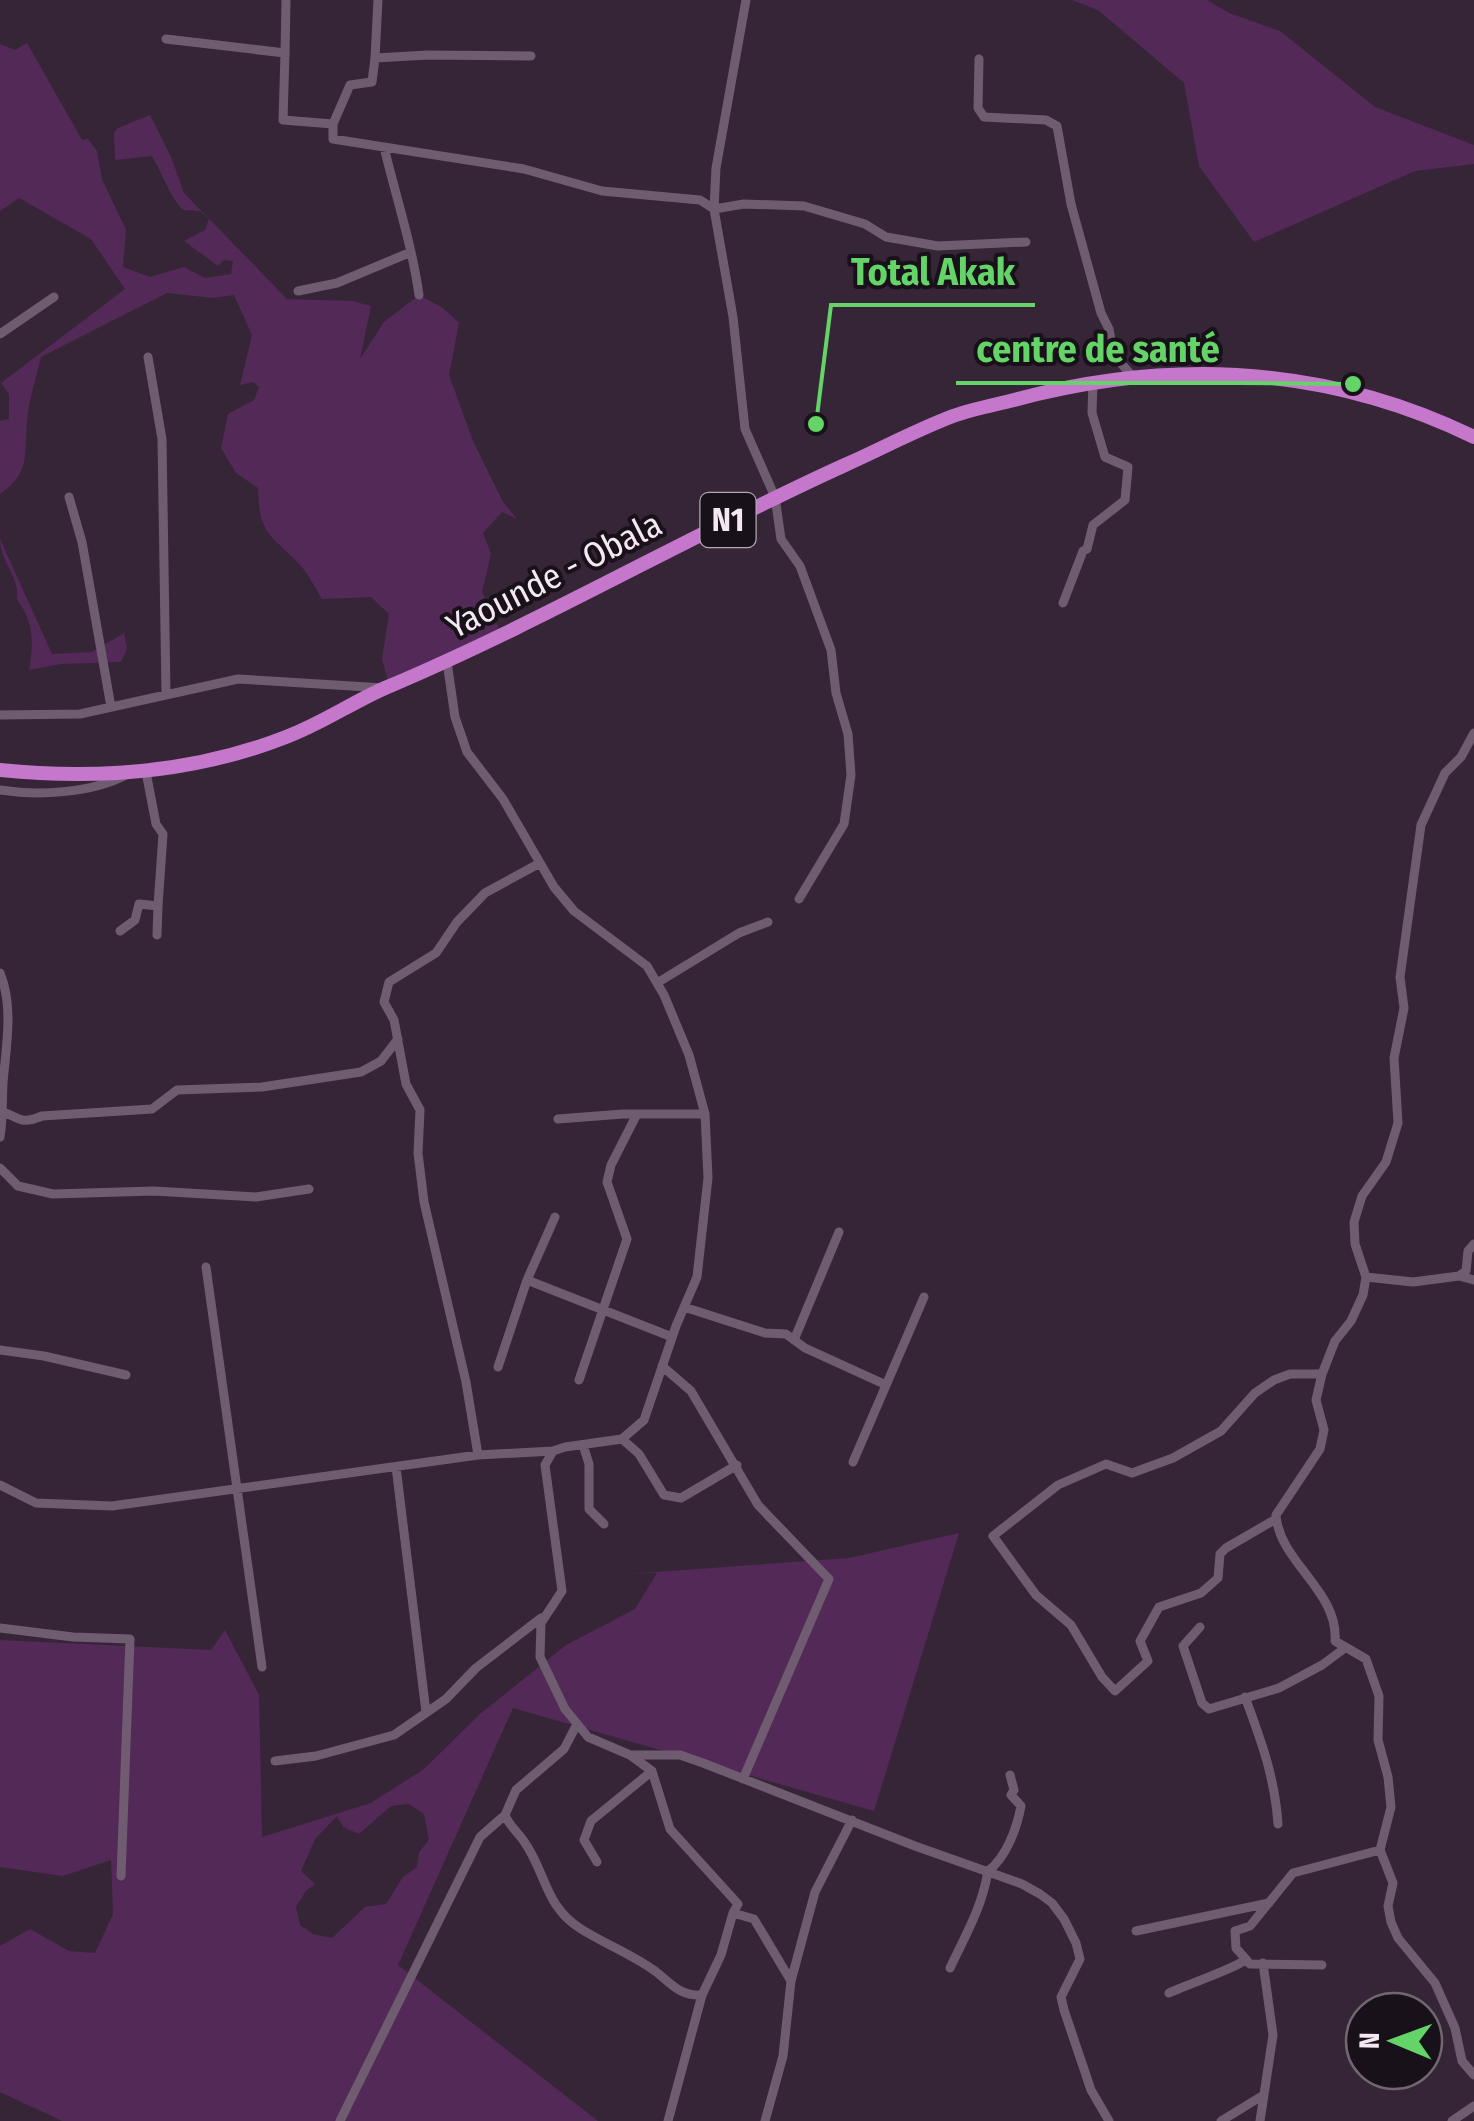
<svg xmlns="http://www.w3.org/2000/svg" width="1474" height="2121" font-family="'Fira Sans Condensed',sans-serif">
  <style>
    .green { fill: #532957; fill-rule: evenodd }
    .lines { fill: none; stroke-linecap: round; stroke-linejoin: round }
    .minor { stroke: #705c71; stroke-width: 9 }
    .highway { stroke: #c577cc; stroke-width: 14 }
    .labels { text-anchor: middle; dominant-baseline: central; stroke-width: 8; stroke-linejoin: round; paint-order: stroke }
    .shield { fill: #191119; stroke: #b2a8b2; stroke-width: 2.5 }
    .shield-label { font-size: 32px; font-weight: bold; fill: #f4e8f4 }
    .street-label { font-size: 35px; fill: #f4e8f4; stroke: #191119 }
    .leader { fill: none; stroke: #64d468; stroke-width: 4 }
    .callout-dot { fill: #64d468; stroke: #191119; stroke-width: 4 }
    .callout-label { font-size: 38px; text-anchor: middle; font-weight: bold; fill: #64d468; stroke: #191119; stroke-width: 8; stroke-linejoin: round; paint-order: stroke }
  </style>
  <rect width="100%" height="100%" fill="#362537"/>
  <!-- green -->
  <path class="green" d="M1072,0H1207L1229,13L1280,31L1375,107L1474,145V164L1415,171L1254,242L1199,166L1184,83L1098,10Z
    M27,43L82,140L88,139L97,151L102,179L126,230L123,267L150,277L184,267L205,278L231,274L233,261L224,260L218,266L184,241L205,230L209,219L200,211L183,210C169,196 163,174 152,156L115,160L114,133L118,128L150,115L171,157L184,193L287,299L352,301L371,306L360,359L384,322L419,295L443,308L459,323L449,375L473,441L503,502L517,519L502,512L483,533L491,554L482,592L502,635L390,688L382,659L389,614L371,597L322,599C315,588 309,574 299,564C271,534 259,536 258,488L236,473L221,448L228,414L254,400L259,387L253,382L240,385L252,335L234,295L213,298L167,293L41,357C36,378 29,400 27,421C24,456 31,472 0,494V421L9,419V394L1,383L125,289L91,239L19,198L0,211V44L15,50Z
    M0,539L52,654L92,652L124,633L127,649L121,662L61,664L29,670C34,641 34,624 17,599C20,577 0,561 0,539Z
    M959,1533L874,1811L513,1708L398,1965L598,2121H62L0,2092V1946L30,1929L69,1951L95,1953L113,1914L111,1860L63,1876L0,1867V1640L211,1650L225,1630L259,1695L262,1837L371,1803L424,1769L480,1714L566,1645L635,1609L657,1573L628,1574L849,1558ZM409,1804L424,1814L429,1840L419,1852L417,1867L403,1877L386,1904L365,1907L332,1938L313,1934L300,1925L296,1907L306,1891L315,1884L301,1871L315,1839L337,1816L343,1827L359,1834L391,1806Z"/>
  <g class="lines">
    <!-- minor -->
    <path class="minor" d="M378,0L375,58L428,55L531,56
      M746,0L716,168L714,209L733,317L745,429L775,497L781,539L800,566L831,650L836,693L848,734L851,775L844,824L799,899
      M166,39L285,53L283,120L333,124V139L524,169L602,191L700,200L714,209L744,204L804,206L865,224L886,237L938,246L1026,242
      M285,53L286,0
      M979,59L978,108L984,117L1046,120L1057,126L1071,204L1101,313L1109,329L1114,355L1132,376
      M333,124L350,85L372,82L375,58
      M384,147C396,197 412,245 419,295
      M298,291L337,283L411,252
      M0,334L54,297
      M148,357L162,439L166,694
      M69,497L82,542L111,707
      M1063,603L1083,551L1087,549L1093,525L1125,500L1128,467L1105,457L1092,413L1093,381
      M447,662L455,717L467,752L503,799L554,887L574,911L647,966L664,995L689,1055L705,1114L708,1178L697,1277L676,1326L644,1420L622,1439L565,1447L553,1451L545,1465L562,1591L541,1623L540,1657L565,1709L588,1737L630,1755L652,1771L670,1829L738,1904L733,1913L754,1919L791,1981L783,2056L765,2121
      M0,715L80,714L238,679L384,688
      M1474,733L1461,757L1445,773L1421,825L1400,977L1404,1008L1394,1058L1398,1123L1386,1162L1362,1196L1354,1222L1355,1244L1366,1277L1363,1295L1351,1321L1335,1341L1322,1374L1316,1400L1324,1430L1320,1449L1276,1515C1279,1562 1339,1591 1335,1641L1366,1659L1379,1696L1378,1740L1388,1777L1391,1807L1380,1850L1393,1883L1388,1906L1391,1922L1398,1938L1435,1983L1455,2028L1462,2061L1474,2075
      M0,790C38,796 90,793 124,776
      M120,931L135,920L139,904L158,906L163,834L156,824L146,772
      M157,935L158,906
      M0,973C14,1008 6,1046 3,1083C2,1102 3,1118 0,1137
      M657,983L739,933L768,922
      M0,1111C19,1116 18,1126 42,1116L152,1109L177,1090L262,1087L361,1072L381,1061L398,1039
      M558,1119L623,1114H705
      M0,1168L18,1186L53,1194L154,1191L256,1197L309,1189
      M206,1267L262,1667
      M1459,1276L1466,1271L1468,1251L1474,1244
      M1366,1277L1413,1282L1459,1276L1474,1280
      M527,1280L672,1337
      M684,1307L765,1333L786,1334L805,1348L884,1384
      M794,1340L839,1232
      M0,1350L44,1356L126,1375
      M662,1366L691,1391L758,1505L829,1579L743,1779
      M498,1367L527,1280L555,1217
      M579,1380L627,1239L607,1182L611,1165L637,1114
      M622,1439L639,1454L664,1495L681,1498L737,1465
      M583,1445L589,1464V1509L604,1524
      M478,1455L466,1382L424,1202L418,1153L420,1110L406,1084L394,1020L384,1002L389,982L436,953L457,922L485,893L540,863
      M853,1462L924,1297
      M396,1467L426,1712
      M0,1485L36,1503L112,1506L478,1455L553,1451
      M1276,1519L1226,1548L1220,1554L1218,1578L1201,1593L1159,1607L1140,1641L1148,1661L1115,1691L1102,1677L1071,1625L1036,1595L993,1536L1058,1485L1106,1464L1132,1473L1173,1458L1221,1431L1255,1393L1274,1380L1290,1374H1322
      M1200,1627L1183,1646L1202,1703L1209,1709L1279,1688L1322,1665L1345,1648
      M0,1628L73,1637L130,1639L121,1876
      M1245,1697C1261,1740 1275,1778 1278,1824
      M633,1755H680L703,1763L915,1846L1022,1884L1040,1894L1052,1903L1064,1919L1076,1943L1080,1959L1061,1997L1064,2010L1091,2090L1109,2121
      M275,1761L316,1756L394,1735L446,1699L476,1668L541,1618
      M505,1815C510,1827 516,1830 523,1840C546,1871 544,1906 581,1929C605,1944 633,1955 655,1971C672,1984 679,1996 702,1995
      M597,1862L584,1840L591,1821L652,1771
      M1136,1931L1269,1903
      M1322,1965L1250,1964L1236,1948L1235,1931L1250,1926L1293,1873L1380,1850
      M950,1968C965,1936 982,1908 988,1871C1006,1858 1017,1828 1021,1806L1011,1795L1014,1790L1010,1775
      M791,1981L815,1892L852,1820
      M1169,1993C1186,1985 1237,1968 1246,1959
      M340,2121L480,1837L505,1815L516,1790L564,1749L577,1724
      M668,2121L702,1995L721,1955L733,1913
      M1221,2121L1262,2096
      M1260,2121L1273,2035L1263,1963
      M1452,2121L1474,2106"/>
    <!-- highway -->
    <path class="highway" d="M0,770C97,780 194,773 286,737C321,724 351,703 385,688C542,622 690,535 845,465C881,449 916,430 953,416C973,409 994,405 1014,400C1171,358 1326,365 1474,437"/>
  </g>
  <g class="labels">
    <!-- shield labels -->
    <rect class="shield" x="700.5" y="493" width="55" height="54" rx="8"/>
    <g class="shield-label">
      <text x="728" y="520">N1</text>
    </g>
    <!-- street labels -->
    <g class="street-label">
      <text transform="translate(554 575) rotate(-27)">Yaounde - Obala</text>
    </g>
  </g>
  <!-- callouts -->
  <path class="leader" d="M816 424L831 305H1035M1353 384L1239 383H956"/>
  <g class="callout-dot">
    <circle cx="816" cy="424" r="10"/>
    <circle cx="1353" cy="384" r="10"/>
  </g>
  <g class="callout-label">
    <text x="933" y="285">Total Akak</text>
    <text x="1098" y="362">centre de santé</text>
  </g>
  <!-- north arrow -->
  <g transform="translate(1394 2041) rotate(271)"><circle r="48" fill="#191119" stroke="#716771" stroke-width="2.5"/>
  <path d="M0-8L18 38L0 25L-18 38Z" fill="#64d468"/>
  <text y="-15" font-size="28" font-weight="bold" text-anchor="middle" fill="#f4e8f4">N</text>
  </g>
</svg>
